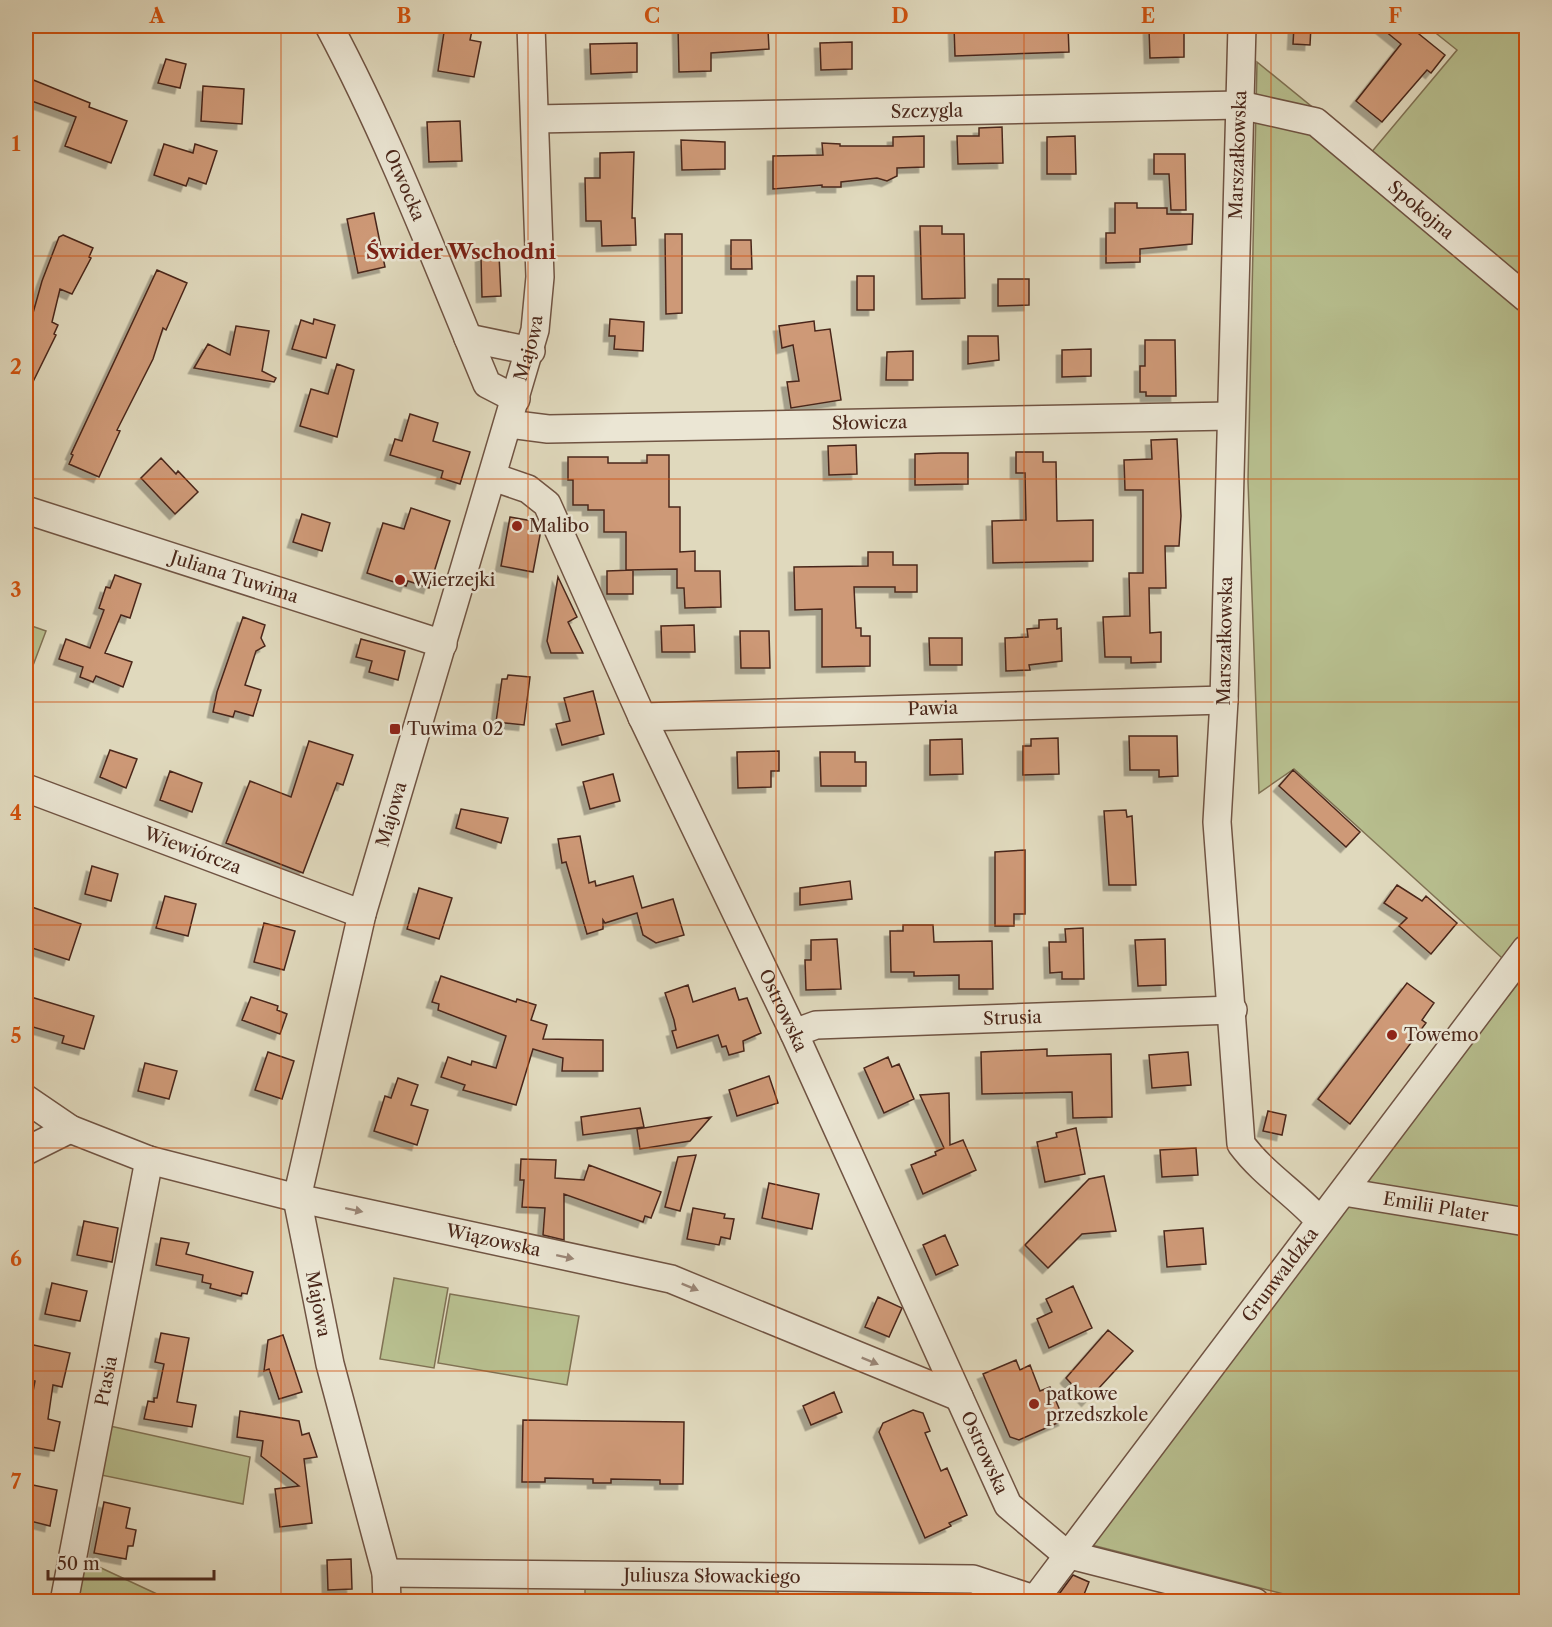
<svg xmlns="http://www.w3.org/2000/svg" width="1552" height="1627" font-family="'Libre Caslon Text',serif">
  <style>
    .green { fill: #b7be8e; stroke: #807254; stroke-width: 1.5 }
    .building { fill: #ce9977; stroke: #4a271a; stroke-width: 1.5; filter: url(#shadow) }
    .lines { fill: none; stroke-linecap: round; stroke-linejoin: round }
    .minor-casing { stroke: #705443; stroke-width: 30 }
    .minor { stroke: #ebe6d4; stroke-width: 27 }
    .oneway { fill: #9a8677 }
    .grid { fill: none; stroke: #d0520e; stroke-width: 1.5; stroke-opacity: 0.55 }
    .poi-dot { fill: #8f2418; stroke: #ebe6d4; stroke-width: 2 }
    .labels { text-anchor: middle; dominant-baseline: central; stroke-width: 5; stroke-linejoin: round; paint-order: stroke }
    .street-label { font-size: 18px; fill: #4a271a; stroke: #ebe6d4 }
    .poi-label { font-size: 18px; fill: #4a271a; stroke: #ebe6d4; text-anchor: start }
    .quarter-label { font-size: 21px; font-weight: bold; fill: #7a1f14; stroke: #ebe6d4 }
    .neatline { fill: none; stroke: #d0520e; stroke-width: 2 }
    .grid-label { font-size: 20px; text-anchor: middle; font-weight: bold; fill: #d0520e }
  </style>
  <defs>
    <filter id="shadow"><feDropShadow dx="-5.5" dy="5.5" stdDeviation="0" flood-color="#0004"/></filter>
  </defs>
  <rect width="100%" height="100%" fill="#e0d9bd"/>
  <filter id="stains"><feTurbulence type="fractalNoise" baseFrequency=".00333" numOctaves="4"/><feColorMatrix values="0 0 0 0 .2 0 0 0 0 .09 0 0 0 0 .02 0 0 0 .5 -.17"/></filter>
  <radialGradient id="worn" r=".72"><stop offset=".6" stop-color="#630" stop-opacity="0"/><stop offset="1" stop-color="#630" stop-opacity=".3"/></radialGradient>
  <!-- green -->
  <path class="green" d="M1427,26H1526V1601H1311L1080,1542L1523,977L1294,769L1259,793L1248,481L1257,62L1370,154L1457,50Z
    M26,624L46,631L26,684Z
    M394,1278L448,1288L434,1368L380,1359Z
    M450,1294L579,1316L567,1385L438,1363Z
    M110,1426L250,1457L243,1504L101,1475Z
    M84,1560L172,1601L76,1602Z
    M585,1587L778,1591V1601H585Z"/>
  <!-- building -->
  <path class="building" d="M445,26H473L470,40L481,42L474,77L438,71Z
    M699,26H759V31L768,30L769,49L711,53V71L679,72L678,27Z
    M954,26H1068L1069,52L955,56Z
    M1294,26H1311L1310,45L1293,44Z
    M1379,26H1409L1445,55L1431,73L1427,70L1382,122L1356,101L1401,44Z
    M1184,28V57L1150,58L1149,29Z
    M852,42V69L821,70L820,43Z
    M637,43V72L591,74L590,44Z
    M166,59L186,64L180,88L158,83Z
    M26,77L90,103L89,107L127,121L111,163L65,146L76,117L26,99Z
    M203,86L244,89L242,124L201,121Z
    M460,121L462,161L429,162L427,122Z
    M1002,127L1003,163L958,164L957,136H979V128Z
    M924,136V167L897,168V176L887,181L877,178L841,182V187H822V185L773,189V156L823,155L822,143L840,144V146H893V137Z
    M1075,136L1076,174H1047V137Z
    M681,140L725,142V169L682,170Z
    M164,144L193,153L195,144L217,151L206,184L189,178L186,186L154,175Z
    M634,152L632,218H635L636,245L602,246L601,221H586L585,178H600V153Z
    M1154,154H1185L1186,210H1171L1169,174H1154Z
    M1115,203H1137V208H1167V214H1193L1192,244L1140,249V262L1106,263V233H1115Z
    M374,213L385,267L358,273L347,219Z
    M920,226H942V234H964L965,298L922,299Z
    M665,234H682V313L666,314Z
    M63,235L93,248L89,257L91,258L72,294L60,289L52,322L58,325L54,334L56,335L26,396V311L33,313L42,281L59,237Z
    M731,240H751L752,269H731Z
    M499,255L501,296L482,297L481,256Z
    M157,270L187,283L166,330L163,328L153,359L117,430L120,431L99,477L69,464L73,455L71,454Z
    M857,276H874V310H857Z
    M998,279H1029V305L998,306Z
    M314,319L335,325L326,358L292,349L301,320L313,324Z
    M610,319L644,322L643,351L614,349L615,336H609Z
    M814,321L815,331L830,329L841,400L791,408L787,382L799,381L793,345L782,348L779,326Z
    M236,326L269,331L262,371L276,378L274,382L194,368L208,344L230,355Z
    M968,336H998L999,360L968,364Z
    M1145,340H1175L1176,396H1146V392H1140V366H1145Z
    M1091,349V376L1062,377V350Z
    M913,351V380H886L887,352Z
    M337,364L354,370L337,437L300,426L311,389L328,394Z
    M410,414L438,423L433,441L470,452L460,484L441,478L443,471L390,455L395,439L402,441Z
    M1177,439L1181,516L1179,546H1165L1166,588H1149L1150,633L1161,632V662L1131,663V657H1105L1103,617L1130,616L1129,573H1143V490H1125L1124,460L1152,459L1151,440Z
    M856,445L857,474L829,475L828,446Z
    M1016,452H1043V462H1056L1057,521L1093,520V561L993,563L992,521L1026,520L1025,473H1016Z
    M941,453H968V484L915,485V454Z
    M647,455H669V507H680V552L695,551V571H720L721,607L685,608L684,588H677V569L626,570V532H604V510H588V505H573V480H568V457H608V463H647Z
    M161,458L176,474L178,471L198,492L175,514L141,478Z
    M411,508L450,521L429,588L408,581L406,586L367,573L383,523L404,529Z
    M302,514L330,523L322,551L293,542Z
    M510,517L538,522L541,530L533,572L501,566Z
    M868,552H893V565H917V592H895V587H854L856,628H861V636H870V666L822,667V609L795,610L794,567L868,566Z
    M633,570V594H607V571Z
    M115,575L141,584L130,618L121,615L105,653L132,662L123,687L96,676L93,682L80,677L83,667L59,659L66,639L90,648L104,610L99,608L106,587L110,588Z
    M558,577L577,617L568,622L583,653H551L547,641Z
    M243,617L265,625L261,638L265,646L256,651L245,685L261,690L253,716L235,711L233,717L213,712L217,692Z
    M1057,619V629L1061,628L1062,661L1029,665L1030,670L1006,671L1005,638L1028,637L1027,629L1039,628V620Z
    M694,625L695,652H662L661,626Z
    M740,631H769L770,668H741Z
    M929,638H962V665H930Z
    M361,639L405,651L398,680L369,672L372,661L356,657Z
    M508,675L530,677L524,725L496,722L502,679H507Z
    M593,691L604,734L562,745L556,724L570,721L564,698Z
    M1129,736H1177L1178,776L1159,777V770H1130Z
    M1058,738L1059,774L1023,775V746H1031V739Z
    M962,739L963,774L930,775V740Z
    M309,741L353,755L343,785L337,783L303,873L226,843L250,781L291,797Z
    M110,750L137,759L126,788L100,777Z
    M779,751V771H771V787L738,788L737,752Z
    M820,752H855V762H866V786H821Z
    M1293,770L1360,832L1346,847L1279,786Z
    M170,771L202,783L192,812L160,800Z
    M613,774L620,801L590,809L583,782Z
    M461,809L508,818L501,843L456,828Z
    M1126,810L1127,817L1132,816L1136,885H1109L1104,811Z
    M580,836L589,883L595,881L596,886L633,876L642,908L673,899L684,935L656,943L643,935L637,913L605,923L603,920V929L587,934L566,862L562,863L558,839Z
    M1025,850V914H1014V926H995V852Z
    M92,866L118,874L111,901L85,894Z
    M850,881L852,899L800,905V888Z
    M1397,885L1422,901L1426,896L1457,923L1431,954L1399,926L1407,918L1384,903Z
    M419,888L452,898L439,939L407,929Z
    M165,896L196,904L188,936L156,928Z
    M26,905L81,924L69,960L26,946Z
    M264,923L295,931L284,970L254,962Z
    M903,925H933L934,942L992,941L993,989H959V975L914,976V972H891L890,931H903Z
    M1083,928L1084,979H1062V972L1050,973L1049,942H1066L1065,929Z
    M837,939L841,989L806,990L805,960H811V940Z
    M1165,939L1166,985L1138,986L1135,940Z
    M441,976L516,1002L517,999L536,1005L531,1020L547,1025L543,1039L603,1040V1071H562L563,1058L533,1049L516,1105L463,1090L465,1085L441,1077L448,1057L471,1065L472,1061L496,1068L506,1036L438,1010L439,1004L432,1002Z
    M1407,983L1434,1003L1422,1020L1426,1023L1350,1124L1318,1099Z
    M688,985L693,1002L735,988L739,1000L747,998L761,1033L743,1041L744,1051L729,1055L726,1046L722,1047L718,1035L677,1048L672,1031L676,1030L674,1020L665,993Z
    M31,997L94,1016L84,1049L62,1043L64,1036L26,1025Z
    M251,997L278,1006L277,1010L287,1014L280,1034L242,1020Z
    M1047,1049V1056L1111,1054L1112,1117L1073,1118L1072,1092L982,1094L981,1052Z
    M268,1052L294,1061L282,1099L255,1090Z
    M1188,1052L1191,1085L1152,1088L1149,1055Z
    M888,1057L892,1067L899,1064L914,1099L884,1113L864,1068Z
    M145,1063L177,1071L169,1099L138,1091Z
    M769,1076L778,1103L737,1116L729,1090Z
    M398,1078L418,1085L411,1105L428,1110L417,1145L374,1131L385,1096L391,1098Z
    M949,1093L950,1145L963,1140L976,1170L923,1194L911,1165L936,1155L935,1152L944,1148L920,1095Z
    M640,1108L644,1127L583,1135L581,1117Z
    M1268,1111L1286,1115L1282,1135L1263,1131Z
    M711,1117L690,1141L640,1149L637,1129Z
    M1076,1128L1085,1174L1045,1182L1037,1142L1057,1137L1056,1133Z
    M1196,1148L1198,1175L1162,1177L1160,1150Z
    M696,1155L680,1211L665,1207L678,1157Z
    M521,1159L556,1160L555,1178L584,1180L589,1165L661,1192L651,1218L645,1216L643,1222L564,1194V1240L543,1235L545,1208L522,1207L524,1180H520Z
    M1104,1176L1116,1231L1082,1234L1048,1268L1025,1245L1089,1179Z
    M769,1183L819,1194L812,1229L762,1218Z
    M693,1208L725,1214L724,1218L734,1219L730,1239L721,1237L719,1245L687,1239Z
    M84,1221L118,1228L112,1262L77,1255Z
    M1203,1228L1206,1264L1167,1267L1164,1231Z
    M945,1235L958,1265L936,1275L923,1245Z
    M161,1238L189,1243L186,1254L253,1272L247,1294L242,1293L241,1296L210,1288L211,1284L202,1282L203,1275L156,1265Z
    M52,1283L87,1291L80,1321L45,1314Z
    M1073,1286L1092,1328L1049,1348L1037,1319L1052,1312L1046,1299Z
    M878,1297L902,1308L889,1337L865,1327Z
    M1108,1330L1133,1351L1087,1401L1066,1378Z
    M161,1333L189,1338L177,1402L196,1405L192,1427L144,1419L148,1401L154,1402V1398H157L164,1364L155,1362Z
    M283,1335L302,1392L279,1399L269,1369L264,1371L268,1340Z
    M29,1344L70,1353L62,1387L53,1385L48,1419L60,1422L54,1451L26,1446V1428L35,1381L26,1379Z
    M1016,1360L1020,1370L1030,1365L1040,1391L1050,1387L1064,1420L1019,1440L1010,1437L983,1374Z
    M834,1392L842,1412L811,1425L803,1406Z
    M913,1410L923,1413L930,1431L925,1433L941,1471L947,1468L967,1515L949,1523L951,1526L925,1538L879,1432L883,1423Z
    M240,1411L299,1421L302,1435L309,1433L317,1457L304,1459L312,1523L280,1527L275,1489L299,1486L261,1456L263,1441L237,1437Z
    M523,1420L684,1422L683,1484H660V1480L611,1479V1483H593V1479L545,1478V1482H522Z
    M28,1484L57,1490L50,1526L26,1520Z
    M104,1502L130,1508L126,1528L136,1530L133,1546H128L126,1559L94,1553Z
    M351,1559L352,1589L328,1590L327,1560Z
    M1073,1575L1089,1582L1081,1602H1069L1057,1597Z"/>
  <g class="lines">
    <defs>
      <g id="minor">
        <path id="s1" d="M329,26C390,140 437,264 487,384L516,399"/>
        <path d="M1242,26L1224,700L1217,822L1241,1144C1264,1175 1295,1193 1320,1221"/>
        <path id="s2" d="M535,119L1240,105L1316,122L1526,298"/>
        <path d="M468,338L531,351"/>
        <path id="s3" d="M508,424L548,429L1230,416"/>
        <path id="s4" d="M493,477L528,489L547,504L642,717L794,1033L1008,1505L1066,1554L1255,1602"/>
        <path id="s5" d="M26,510L443,644"/>
        <path id="s6" d="M642,717L1224,700"/>
        <path id="s7" d="M26,788L362,914"/>
        <path id="s8" d="M794,1033L816,1025L1233,1010"/>
        <path id="s9" d="M26,1099L70,1129L149,1160L297,1198L671,1279L959,1397"/>
        <path d="M26,1151L70,1129"/>
        <path id="s10" d="M1344,1192L1526,1222"/>
        <path id="s11" d="M386,1573L973,1579L1034,1599"/>
        <path id="s12" d="M64,1602L149,1160"/>
        <path id="s13" d="M387,1602L386,1573L330,1364L297,1198L362,914L535,330L540,277L531,26"/>
        <path id="s14" d="M1033,1602L1526,949"/>
      </g>
    </defs>
    <!-- minor casing -->
    <use href="#minor" class="minor-casing"/>
    <!-- minor -->
    <use href="#minor" class="minor"/>
  </g>
  <!-- one-way arrows -->
  <defs><path id="oneway-solid" d="M-6-.8H1V-3.2L6.5 0L1 3.2V.8H-6Z" transform="scale(1.5)"/></defs>
  <g class="oneway">
    <use href="#oneway-solid" transform="translate(354 1210) rotate(12)"/>
    <use href="#oneway-solid" transform="translate(565 1257) rotate(12)"/>
    <use href="#oneway-solid" transform="translate(690 1287) rotate(22)"/>
    <use href="#oneway-solid" transform="translate(870 1361) rotate(22)"/>
  </g>
  <!-- grid -->
  <path class="grid" d="M281,26V1602M528,26V1602M776,26V1602M1024,26V1602M1271,26V1602M26,256H1526M26,479H1526M26,702H1526M26,925H1526M26,1148H1526M26,1371H1526"/>
  <!-- markers -->
  <g class="poi-dot">
    <circle cx="517" cy="526" r="6"/>
    <circle cx="400" cy="580" r="6"/>
    <rect x="389" y="723" width="12" height="12" rx="3"/>
    <circle cx="1392" cy="1035" r="6"/>
    <circle cx="1034" cy="1404" r="6"/>
  </g>
  <g class="labels">
    <!-- street labels -->
    <g class="street-label">
      <text stroke="none"><textPath href="#s2" startOffset="392">Szczygla</textPath></text>
      <text transform="translate(1238 155) rotate(-88)">Marszałkowska</text>
      <text stroke="none"><textPath href="#s1" startOffset="176">Otwocka</textPath></text>
      <text stroke="none"><textPath href="#s2" startOffset="920">Spokojna</textPath></text>
      <text stroke="none"><textPath href="#s13" startOffset="1296">Majowa</textPath></text>
      <text stroke="none"><textPath href="#s3" startOffset="362">Słowicza</textPath></text>
      <text stroke="none"><textPath href="#s5" startOffset="219">Juliana Tuwima</textPath></text>
      <text transform="translate(1225 641) rotate(-89)">Marszałkowska</text>
      <text stroke="none"><textPath href="#s6" startOffset="291">Pawia</textPath></text>
      <text stroke="none"><textPath href="#s13" startOffset="810">Majowa</textPath></text>
      <text stroke="none"><textPath href="#s7" startOffset="178">Wiewiórcza</textPath></text>
      <text stroke="none"><textPath href="#s4" startOffset="620">Ostrowska</textPath></text>
      <text stroke="none"><textPath href="#s8" startOffset="220">Strusia</textPath></text>
      <text stroke="none"><textPath href="#s10" startOffset="93">Emilii Plater</textPath></text>
      <text stroke="none"><textPath href="#s9" startOffset="492">Wiązowska</textPath></text>
      <text stroke="none"><textPath href="#s14" startOffset="410">Grunwaldzka</textPath></text>
      <text transform="translate(318 1304) rotate(79)">Majowa</text>
      <text stroke="none"><textPath href="#s12" startOffset="225">Ptasia</textPath></text>
      <text stroke="none"><textPath href="#s4" startOffset="1106">Ostrowska</textPath></text>
      <text stroke="none"><textPath href="#s11" startOffset="326">Juliusza Słowackiego</textPath></text>
    </g>
    <!-- poi labels -->
    <g class="poi-label">
      <text x="529" y="526">Malibo</text>
      <text x="412" y="580">Wierzejki</text>
      <text x="407" y="729">Tuwima 02</text>
      <text x="1404" y="1035">Towemo</text>
      <text x="1046" y="1394">patkowe<tspan x="1046" dy="21">przedszkole</tspan></text>
    </g>
    <!-- quarter labels -->
    <g class="quarter-label">
      <text x="461" y="251">Świder Wschodni</text>
    </g>
  </g>
  <!-- margin -->
  <rect width="1552" height="1627" fill="none" stroke="#e0d9bd" stroke-width="66"/>
  <!-- scale -->
  <path d="M48 1570v9h166v-9" fill="none" stroke="#4a271a" stroke-width="3"/>
  <text x="57" y="1570" font-size="18" fill="#4a271a" stroke="#ebe6d4" stroke-width="4.5" paint-order="stroke">50 m</text>
  <rect x="33" y="33" width="1486" height="1561" class="neatline"/>
  <g class="grid-label">
    <text x="157" y="23">A</text>
    <text x="404" y="23">B</text>
    <text x="652" y="23">C</text>
    <text x="900" y="23">D</text>
    <text x="1148" y="23">E</text>
    <text x="1395" y="23">F</text>
    <text x="16" y="151">1</text>
    <text x="16" y="374">2</text>
    <text x="16" y="597">3</text>
    <text x="16" y="820">4</text>
    <text x="16" y="1043">5</text>
    <text x="16" y="1266">6</text>
    <text x="16" y="1489">7</text>
  </g>
  <rect width="100%" height="100%" filter="url(#stains)"/>
  <rect width="100%" height="100%" fill="url(#worn)"/>
</svg>
